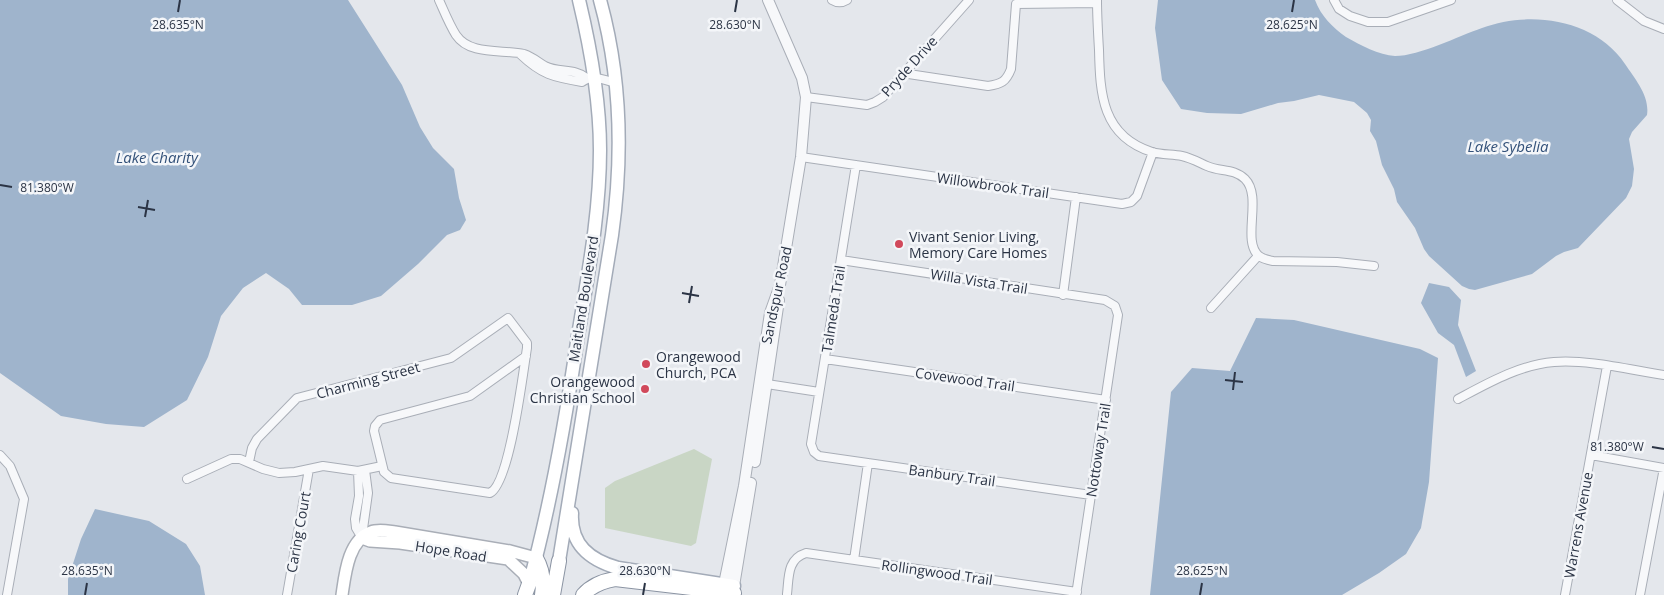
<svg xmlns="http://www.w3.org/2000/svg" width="1664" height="595" font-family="'Open Sans',sans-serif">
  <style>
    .green { fill: #c9d6c5 }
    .water { fill: #9fb4cc }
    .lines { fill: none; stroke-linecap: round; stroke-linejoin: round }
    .minor-casing { stroke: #a9aeb7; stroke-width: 10 }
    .tertiary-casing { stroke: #a9aeb7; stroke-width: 12 }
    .secondary-casing { stroke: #a9aeb7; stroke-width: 14 }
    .primary-casing { stroke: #a3abb8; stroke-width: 15 }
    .motorway-casing { stroke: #8b94a3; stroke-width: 16 }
    .minor { stroke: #f7f8fa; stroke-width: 8 }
    .tertiary { stroke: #f7f8fa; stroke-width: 10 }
    .secondary { stroke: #fff; stroke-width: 11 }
    .primary { stroke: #fff; stroke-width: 12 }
    .motorway { stroke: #fff; stroke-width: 14 }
    .ticks { fill: none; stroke: #2b3445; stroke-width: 2 }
    .poi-dot { fill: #d1495b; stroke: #f4f6f9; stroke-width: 2 }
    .labels { text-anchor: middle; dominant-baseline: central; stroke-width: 5; stroke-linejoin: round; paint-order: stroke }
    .street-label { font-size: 14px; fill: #2b3445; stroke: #f4f6f9 }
    .poi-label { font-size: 14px; fill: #2b3445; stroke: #f4f6f9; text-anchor: start }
    .water-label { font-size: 15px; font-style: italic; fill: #34527a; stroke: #f4f6f9 }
    .ticks-label { font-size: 12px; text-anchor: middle; fill: #2b3445; stroke: #f4f6f9; stroke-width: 5; stroke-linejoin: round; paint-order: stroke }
  </style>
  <rect width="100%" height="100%" fill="#e4e7ec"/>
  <!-- green -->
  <path class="green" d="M694,449L712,459L696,543L691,546L605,528V488L615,481Z"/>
  <!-- water -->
  <path class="water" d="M0,0H348L402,85L420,127L433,148L454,169L459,198L466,220L460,230L447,235L418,264L381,296L352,305H302L289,289L266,273L243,288L221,316L208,357L187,400L144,427L106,424L61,416L0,373Z
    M1158,0H1315C1321,16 1332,27 1346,37C1360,45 1379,55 1395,56C1420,56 1458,36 1482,28C1530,10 1595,19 1625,64C1635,79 1650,96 1647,115L1632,132L1629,139L1634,169L1632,186L1626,198L1578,248L1564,252L1556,256L1532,274L1475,290L1469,289L1462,286L1429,256L1424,249L1415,228L1397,202L1394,189L1382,165L1376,141L1370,131L1371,120L1367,113L1354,102L1319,95L1294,101L1278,103L1241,114L1207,113L1181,109L1162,80L1155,28Z
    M1429,283L1449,287L1461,300L1458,325L1476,371L1466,377L1454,345L1438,333L1421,303Z
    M1256,318L1294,320L1420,349L1438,358L1429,482L1421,528L1406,554L1379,573L1342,595H1150L1171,392L1192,368L1230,371Z
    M95,509L149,521L186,544L200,566L205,595H68V579L81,539Z"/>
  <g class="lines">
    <defs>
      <path id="minor" d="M439,0C444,11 449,24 456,35C470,56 503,49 524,54C533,57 538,62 545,66C558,73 575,68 587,78
        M832,0C837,3 842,3 847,0
        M1097,0C1097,16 1098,33 1099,50C1100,94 1102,136 1152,152C1162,155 1172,154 1182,156C1191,158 1198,162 1207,166C1220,172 1234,168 1245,179C1263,197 1241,241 1259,256C1263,259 1268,260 1273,261L1337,262L1374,266
        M1334,0L1339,9L1350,16L1368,22H1388L1451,0
        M1617,0L1644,21L1664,29
        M1016,4L1097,3
        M520,54C542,75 553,77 582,82C592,74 604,80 616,83
        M902,73L988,86C1001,84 1006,82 1011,69L1016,4
        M806,97L867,105L875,102L883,97L969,0
        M801,157L1122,204L1131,202L1137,196L1153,152
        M856,165L811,444L814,452L819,456L1091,495
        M841,260L1105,300L1115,306L1118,315L1076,595
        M1063,295L1076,197
        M1211,308L1258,256
        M825,359L1106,400
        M767,384L819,392
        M1458,399C1488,383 1519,365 1554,362C1586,359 1631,370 1664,375
        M0,455L10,466L24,499L7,595
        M1591,455L1664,468
        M249,462L252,448L257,439L297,398L451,358L508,318L527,343V348C523,372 510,483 490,493L391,478L384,472L374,431L375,426L380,420L470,396L526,356
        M358,471L359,496L355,519L356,528L362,538
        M187,479L231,459H240L263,469L279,473L295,472L323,466L358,471L382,466
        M362,536L368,493L365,470
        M854,560L868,463
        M787,594C789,577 787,559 806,553L1077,592
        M287,595L309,469
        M1565,595L1607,366
        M1640,595L1664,468"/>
      <path id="tertiary" d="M755,462L779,300
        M724,584L744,486L770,313L780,285L801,157L806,97L802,78L768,0
        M734,586L751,483"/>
      <path id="secondary" d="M362,538L370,541L400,543L508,559L524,574L529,584
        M342,595C345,575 348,540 371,532C378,529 387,531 395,532L510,551L536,558"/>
      <path id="primary" d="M572,513C570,545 590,560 618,568L734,586
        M559,561L612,235C623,157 621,76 600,0
        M529,584C551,504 565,424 577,342C587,279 600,215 600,150C600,99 591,50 579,0"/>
      <path id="motorway" d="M536,558C543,570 544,582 542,595
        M525,595L529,584
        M553,595L559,561
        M583,595C592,585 603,581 615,579L734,593"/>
    </defs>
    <!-- minor casing -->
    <use href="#minor" class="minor-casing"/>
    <!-- tertiary casing -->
    <use href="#tertiary" class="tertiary-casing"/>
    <!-- secondary casing -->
    <use href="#secondary" class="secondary-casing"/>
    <!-- primary casing -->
    <use href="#primary" class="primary-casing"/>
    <!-- motorway casing -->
    <use href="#motorway" class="motorway-casing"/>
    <!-- minor -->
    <use href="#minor" class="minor"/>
    <!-- tertiary -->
    <use href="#tertiary" class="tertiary"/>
    <!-- secondary -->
    <use href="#secondary" class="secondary"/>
    <!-- primary -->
    <use href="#primary" class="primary"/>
    <!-- motorway -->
    <use href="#motorway" class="motorway"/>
  </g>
  <!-- ticks -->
  <path class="ticks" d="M178,12L180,0M735,12L737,0M1292,12L1294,0M0,185L12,187M138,207L155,210M145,217L148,200M682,293L699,296M689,303L692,286M1225,380L1243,382M1233,390L1235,372M1652,447L1664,449M85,595L87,583M643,595L645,583M1200,595L1202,583"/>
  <!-- markers -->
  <g class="poi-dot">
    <circle cx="899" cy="244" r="5"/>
    <circle cx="646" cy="364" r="5"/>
    <circle cx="645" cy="389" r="5"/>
  </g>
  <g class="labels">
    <!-- street labels -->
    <g class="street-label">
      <text transform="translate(909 66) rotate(-48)">Pryde Drive</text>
      <text transform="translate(993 185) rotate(8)">Willowbrook Trail</text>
      <text transform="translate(979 281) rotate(9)">Willa Vista Trail</text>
      <text transform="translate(776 295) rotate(-78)">Sandspur Road</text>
      <text transform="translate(583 299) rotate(-81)">Maitland Boulevard</text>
      <text transform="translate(833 309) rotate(-81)">Talmeda Trail</text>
      <text transform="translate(965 379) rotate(8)">Covewood Trail</text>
      <text transform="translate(368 380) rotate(-15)">Charming Street</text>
      <text transform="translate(1098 450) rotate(-81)">Nottoway Trail</text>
      <text transform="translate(952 475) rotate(8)">Banbury Trail</text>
      <text transform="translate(1578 525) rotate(-80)">Warrens Avenue</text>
      <text transform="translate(298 532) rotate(-80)">Caring Court</text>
      <text transform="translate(451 551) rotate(9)">Hope Road</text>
      <text transform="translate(937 572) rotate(8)">Rollingwood Trail</text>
    </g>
    <!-- poi labels -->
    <g class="poi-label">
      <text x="909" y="236">Vivant Senior Living,<tspan x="909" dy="16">Memory Care Homes</tspan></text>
      <text x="656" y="356">Orangewood<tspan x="656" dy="16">Church, PCA</tspan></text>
      <text x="635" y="381" text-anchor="end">Orangewood<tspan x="635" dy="16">Christian School</tspan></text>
    </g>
    <!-- water labels -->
    <g class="water-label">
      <text x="1508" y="146">Lake Sybelia</text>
      <text x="157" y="157">Lake Charity</text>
    </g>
  </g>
  <g class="ticks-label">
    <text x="178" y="29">28.635°N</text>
    <text x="735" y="29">28.630°N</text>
    <text x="1292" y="29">28.625°N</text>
    <text x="47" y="192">81.380°W</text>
    <text x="1617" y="451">81.380°W</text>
    <text x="87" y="575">28.635°N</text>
    <text x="645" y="575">28.630°N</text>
    <text x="1202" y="575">28.625°N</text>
  </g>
</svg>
